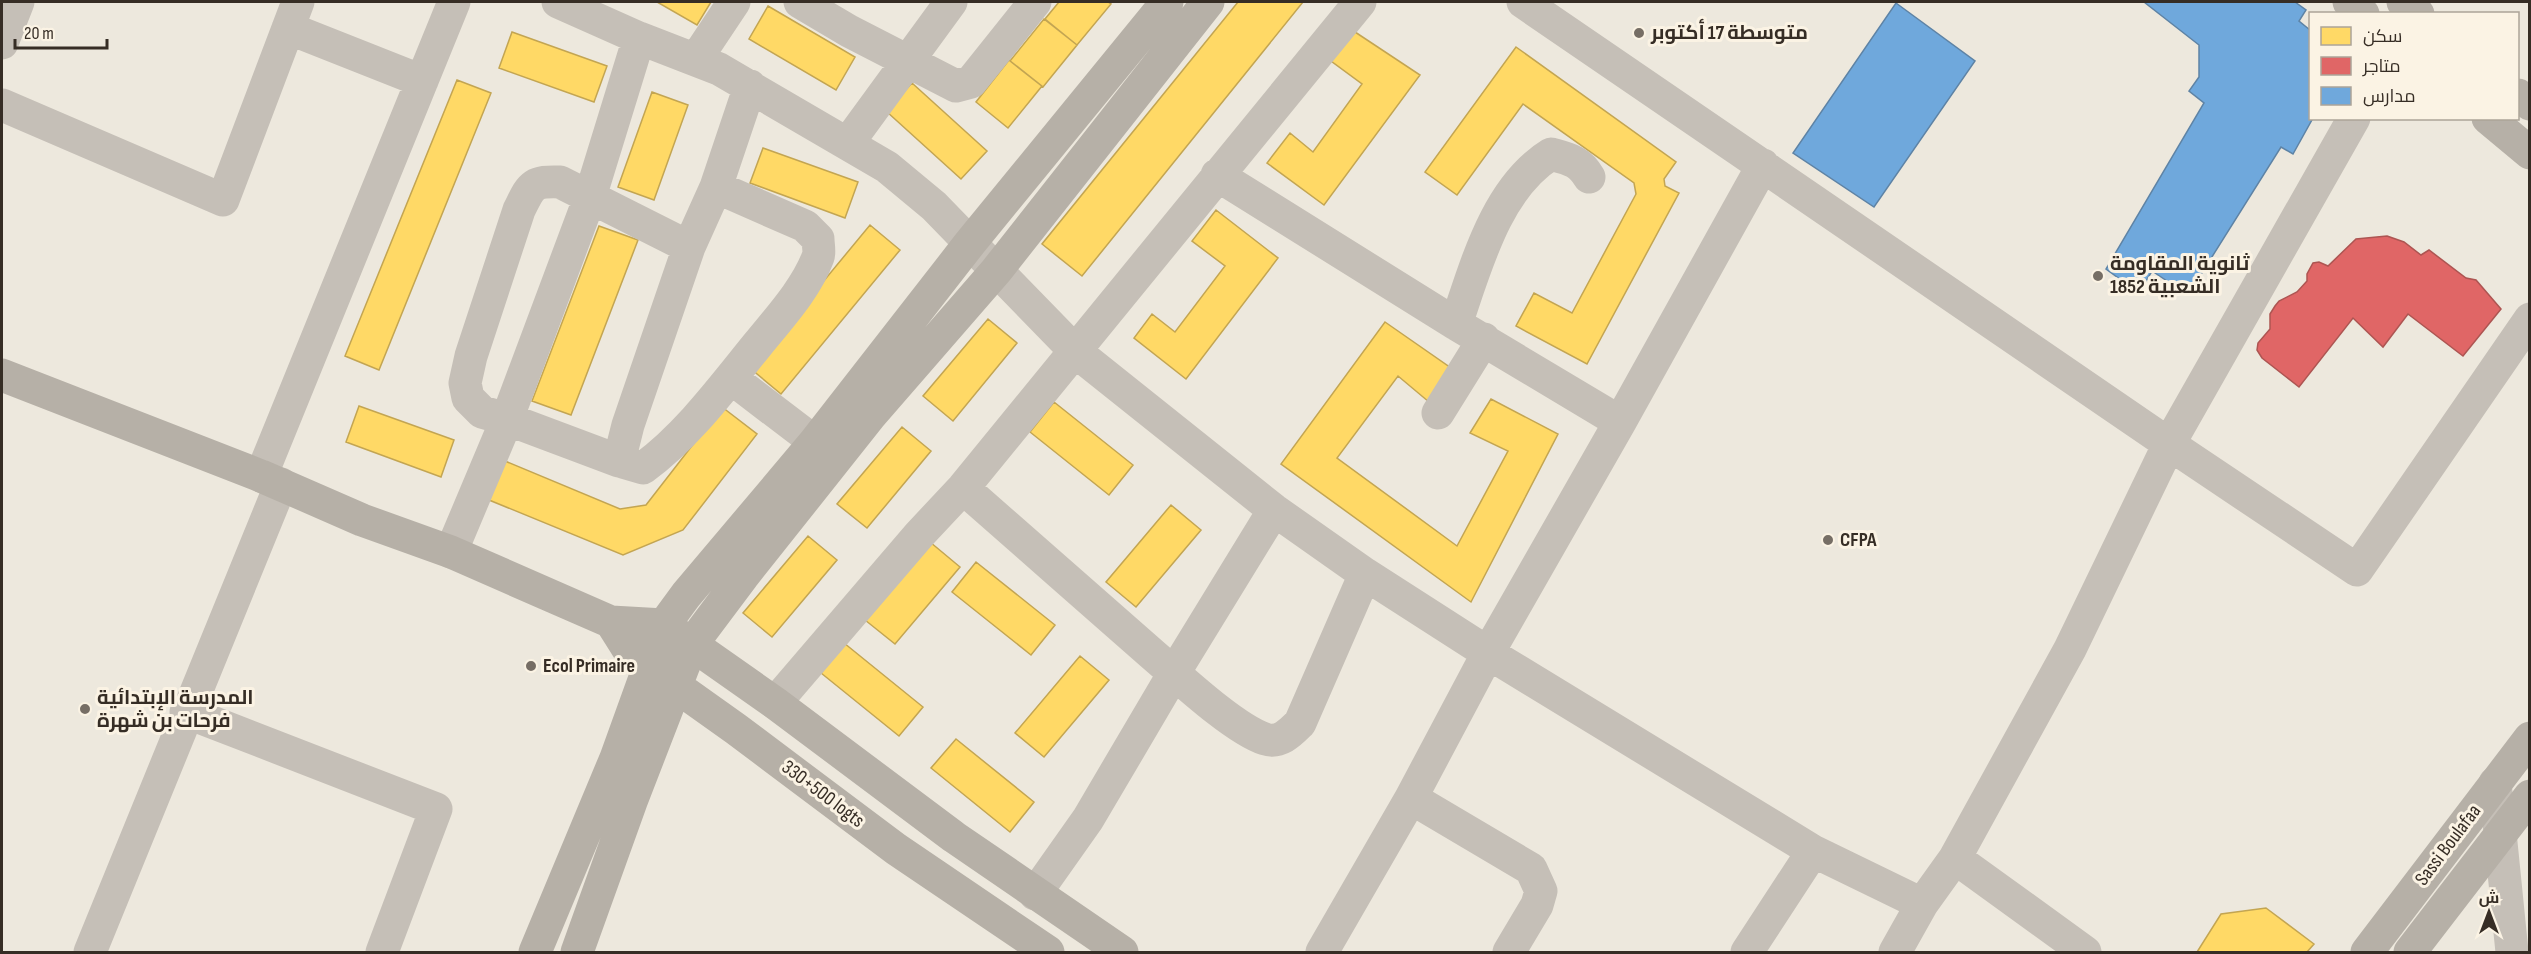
<svg xmlns="http://www.w3.org/2000/svg" width="2531" height="954" font-family="'Sofia Sans Condensed',Cairo,sans-serif">
  <style>
    .homes { fill: #ffd966; stroke: #c3a552; stroke-width: 1.5 }
    .shops { fill: #e06666; stroke: #ad5552; stroke-width: 1.5 }
    .schools { fill: #6fa8dc; stroke: #5e83a5; stroke-width: 1.5 }
    .lines { fill: none; stroke-linecap: round; stroke-linejoin: round }
    .street { stroke: #c5bfb7; stroke-width: 33 }
    .secondary { stroke: #b6b0a7; stroke-width: 33 }
    .poi-dot { fill: #766e65; stroke: #fbf3e4; stroke-width: 2 }
    .labels { text-anchor: middle; dominant-baseline: central; stroke-width: 6; stroke-linejoin: round; paint-order: stroke }
    .poi-label { font-size: 20px; font-weight: bold; fill: #362d25; stroke: #fbf3e4; text-anchor: start }
    .street-label { font-size: 20px; fill: #362d25; stroke: #fbf3e4 }
  </style>
  <rect width="100%" height="100%" fill="#ede8dd"/>
  <!-- homes -->
  <path class="homes" d="M657,2H711L697,25Z
    M1059,2H1108L1111,4L1077,45L1045,19Z
    M1238,2H1303L1082,276L1042,244Z
    M768,6L855,57L836,90L749,39Z
    M1044,19L1077,45L1043,87L1010,61Z
    M1352,30L1420,75L1324,205L1267,163L1290,133L1313,152L1362,84L1331,61Z
    M512,32L607,66L594,102L499,68Z
    M1516,47L1676,162L1664,179L1665,186L1679,193L1587,364L1516,326L1534,293L1572,313L1636,194L1634,183L1523,104L1457,195L1425,172Z
    M1009,60L1042,86L1008,128L976,102Z
    M457,80L491,93L379,370L345,356Z
    M912,83L987,151L961,179L886,111Z
    M652,92L688,105L654,200L618,187Z
    M763,148L858,182L845,218L750,183Z
    M1216,210L1278,258L1186,379L1134,338L1152,314L1175,332L1225,266L1192,241Z
    M870,225L900,250L781,394L751,369Z
    M599,226L638,240L571,415L532,401Z
    M988,319L1017,343L953,421L923,396Z
    M1385,322L1451,368L1429,402L1398,376L1337,458L1457,546L1508,451L1470,433L1491,399L1558,434L1471,602L1281,464Z
    M1054,402L1133,465L1109,495L1030,432Z
    M359,406L454,440L441,477L346,442Z
    M722,407L757,434L683,530L623,555L489,500L505,461L620,509L646,505Z
    M902,427L931,451L867,528L837,504Z
    M1171,505L1201,530L1136,607L1106,582Z
    M808,536L837,560L772,637L743,613Z
    M930,542L960,567L895,644L865,620Z
    M976,562L1055,625L1031,655L952,592Z
    M844,643L923,707L899,736L821,673Z
    M1080,656L1109,680L1044,757L1015,733Z
    M956,739L1034,802L1010,832L931,768Z
    M2266,908L2314,944L2307,952H2197L2221,914Z"/>
  <!-- shops -->
  <path class="shops" d="M2387,236L2404,242L2421,255L2429,250L2466,278L2476,280L2501,309L2463,356L2408,314L2383,347L2353,318L2299,387L2262,358L2257,350L2258,343L2270,329V314L2275,306L2279,301L2297,292L2307,281V274L2313,263L2319,262L2328,266L2356,239Z"/>
  <!-- schools -->
  <path class="schools" d="M2144,2H2295L2306,10L2299,21L2310,30V118H2313L2293,154L2281,147L2188,295L2152,271L2139,293L2106,269L2204,103L2189,91L2199,77V45Z
    M1896,3L1975,61L1874,207L1793,153Z"/>
  <g class="lines">
    <!-- street -->
    <path class="street" d="M558,2L639,38L719,69L887,167L934,206L1076,352L1274,510L1365,574L1488,653L1813,851L1922,904
      M800,2L849,31L956,86L971,82L1035,2
      M1523,2L2169,444L2357,570L2530,319
      M288,28L422,81
      M2,43L18,2
      M696,59L734,2
      M2,105L223,200L298,2
      M848,143L951,2
      M1217,175L1456,324L1620,422
      M689,247L560,182C531,181 531,186 519,210L471,356L465,383L468,398L482,412L507,419L619,461L628,425L689,247L716,187L750,86
      M1456,324C1476,266 1496,188 1551,154C1569,159 1580,161 1589,177
      M731,378L815,442
      M1438,413L1484,339
      M619,461L643,468C687,436 723,387 758,344C779,318 806,289 818,257C820,252 818,245 818,239L805,226L716,187
      M261,476L454,2
      M963,488C1026,543 1089,599 1152,654C1180,678 1233,728 1265,739C1280,744 1291,732 1300,723L1365,574
      M451,552L507,419L590,197L639,38
      M775,703L919,535L963,488L1360,2
      M186,712L436,809L382,952
      M2495,783L2512,952
      M1411,798L1531,869L1541,891L1537,905L1509,952
      M1955,858L2085,952
      M1035,894L1088,819L1174,673L1274,510
      M90,952L281,484
      M1322,952L1411,798L1488,653L1620,422L1763,165
      M1747,952L1813,851
      M1895,952L1922,904L1955,858L2070,649L2169,444L2354,118"/>
    <!-- secondary -->
    <path class="secondary" d="M2349,2L2363,14
      M2403,2L2418,14
      M2518,95L2530,104
      M2488,118L2530,153
      M2,375L261,476L362,520L451,552L611,622L664,625L775,703L954,837L1122,952
      M611,622L628,649L648,671L677,687L736,729L896,849L1048,952
      M535,952L616,758L664,625L686,595L815,442L970,243L1167,2
      M577,952L632,799L692,644L743,576L870,416L996,271L1208,2
      M2367,952L2530,738
      M2410,952L2530,796"/>
  </g>
  <!-- markers -->
  <g class="poi-dot">
    <circle cx="1639" cy="33" r="6"/>
    <circle cx="2098" cy="276" r="6"/>
    <circle cx="1828" cy="540" r="6"/>
    <circle cx="531" cy="666" r="6"/>
    <circle cx="85" cy="709" r="6"/>
  </g>
  <g class="labels">
    <!-- poi labels -->
    <g class="poi-label">
      <text x="1651" y="33">متوسطة 17 أكتوبر</text>
      <text x="2110" y="264">ثانوية المقاومة<tspan x="2110" dy="23">الشعبية 1852</tspan></text>
      <text x="1840" y="540">CFPA</text>
      <text x="543" y="666">Ecol Primaire</text>
      <text x="97" y="698">المدرسة الإبتدائية<tspan x="97" dy="23">فرحات بن شهرة</tspan></text>
    </g>
    <!-- street labels -->
    <g class="street-label">
      <text transform="translate(823 794) rotate(37)">330+500 logts</text>
      <text transform="translate(2448 845) rotate(-53)">Sassi Boulafaa</text>
    </g>
  </g>
  <!-- border -->
  <rect width="2531" height="954" fill="none" stroke="#362d25" stroke-width="6"/>
  <!-- legend -->
  <rect x="2309" y="12" width="210" height="108" fill="#fbf3e4" stroke="#aca498" stroke-width="1.5"/>
  <rect x="2321" y="27" width="30" height="18" fill="#ffd966" stroke="#aca498" stroke-width="1.5"/>
  <text x="2363" y="42" font-size="18" fill="#362d25">سكن</text>
  <rect x="2321" y="57" width="30" height="18" fill="#e06666" stroke="#aca498" stroke-width="1.5"/>
  <text x="2363" y="72" font-size="18" fill="#362d25">متاجر</text>
  <rect x="2321" y="87" width="30" height="18" fill="#6fa8dc" stroke="#aca498" stroke-width="1.5"/>
  <text x="2363" y="102" font-size="18" fill="#362d25">مدارس</text>
  <!-- north arrow -->
  <g transform="translate(2489 912)" stroke="#fbf3e4" stroke-width="4.5" paint-order="stroke">
  <path d="M0-4.5L10 22L0 15L-10 22Z" fill="#362d25"/>
  <text y="-9" font-size="16" font-weight="bold" text-anchor="middle" fill="#362d25">ش</text>
  </g>
  <!-- scale -->
  <path d="M15 39v9h92v-9" fill="none" stroke="#362d25" stroke-width="3"/>
  <text x="24" y="39" font-size="18" fill="#362d25" stroke="#fbf3e4" stroke-width="4.5" paint-order="stroke">20 m</text>
</svg>
